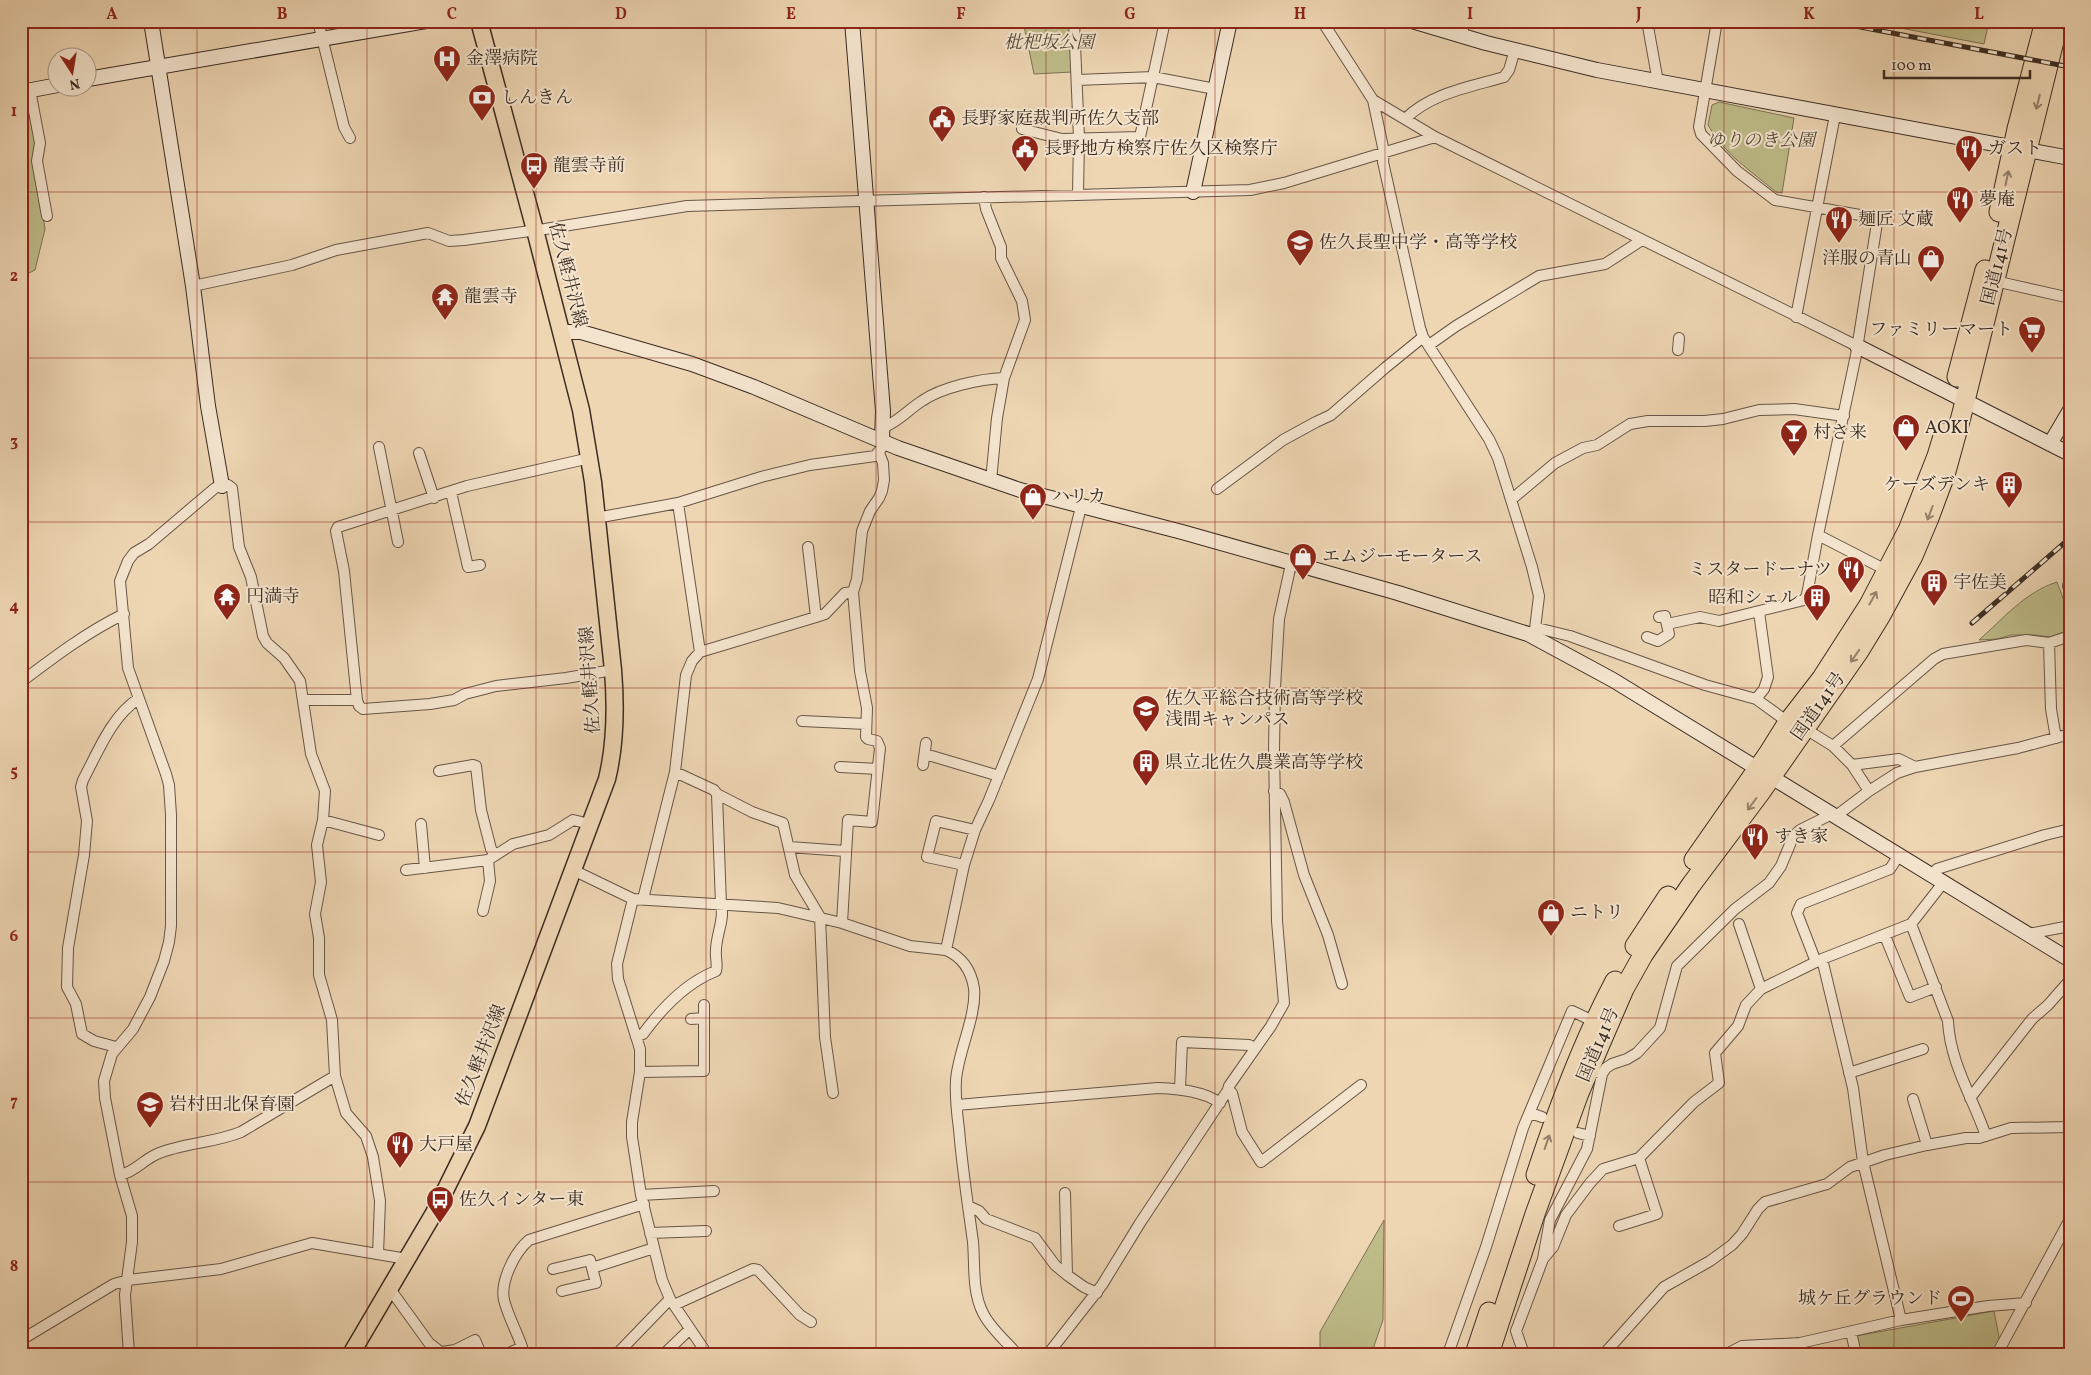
<svg xmlns="http://www.w3.org/2000/svg" width="2091" height="1375" font-family="Vollkorn,'Noto Serif JP',serif">
  <style>
    .green { fill: #bebc89; stroke: #7c7456 }
    .lines { fill: none; stroke-linecap: round; stroke-linejoin: round }
    .street-casing { stroke: #675647; stroke-width: 12 }
    .secondary-casing { stroke: #3a2c23; stroke-width: 16 }
    .primary-casing { stroke: #3a2c23; stroke-width: 19 }
    .highway-casing { stroke: #3a2c23; stroke-width: 21 }
    .street { stroke: #f4e4ce; stroke-width: 10 }
    .secondary { stroke: #f4e4ce; stroke-width: 14 }
    .primary { stroke: #eed6b3; stroke-width: 16 }
    .highway { stroke: #eed6b3; stroke-width: 19 }
    .rail-casing { stroke: #3a2c23; stroke-width: 5 }
    .rail { stroke: #f4e4ce; stroke-width: 3; stroke-dasharray: 9; stroke-linecap: butt }
    .oneway { stroke: #94816b }
    .grid { fill: none; stroke: #8f2418; stroke-width: 1; stroke-opacity: 0.55 }
    .labels { text-anchor: middle; dominant-baseline: central; stroke-width: 4; stroke-linejoin: round; paint-order: stroke }
    .park-label { font-size: 18px; font-style: italic; fill: #544937; stroke: #f4e4ce }
    .poi-label { font-size: 18px; fill: #3a2c23; stroke: #f4e4ce; text-anchor: start }
    .street-label { font-size: 18px; fill: #3a2c23; stroke: #f4e4ce }
    .neatline { fill: none; stroke: #8f2418; stroke-width: 2 }
    .grid-label { font-size: 16px; text-anchor: middle; font-weight: bold; fill: #8f2418 }
  </style>
  <rect width="100%" height="100%" fill="#eed6b3"/>
  <filter id="stains"><feTurbulence type="fractalNoise" baseFrequency=".004" numOctaves="4"/><feColorMatrix values="0 0 0 0 .2 0 0 0 0 .09 0 0 0 0 .02 0 0 0 .5 -.17"/></filter>
  <radialGradient id="worn" r=".72"><stop offset=".6" stop-color="#630" stop-opacity="0"/><stop offset="1" stop-color="#630" stop-opacity=".3"/></radialGradient>
  <!-- green -->
  <path class="green" d="M1023,21H1069L1072,72L1034,74Z
    M1864,21H1989L1984,44Z
    M25,100L27,109L32,114L36,136L34,160L45,229L35,270L21,277V101Z
    M1719,102L1794,118L1782,193L1776,192C1752,172 1723,153 1708,125L1712,105Z
    M2057,582L2070,617V630L2050,637L2035,635H2011L1997,639L1979,640C2003,619 2025,592 2057,582Z
    M1384,1220L1383,1320L1374,1346L1376,1354H1320V1332Z
    M1994,1311L2000,1342L1988,1354H1859L1856,1336Z"/>
  <g class="lines">
    <defs>
      <path id="street" d="M318,21L344,127L350,138
        M1074,21L1079,138L1078,194
        M1322,21L1373,100L1435,137L1857,346
        M1647,21L1658,82
        M1717,21L1699,127L1701,134L1737,171L1775,200L1871,217L1877,223L1856,355L1818,535L1888,571
        M1461,36L1465,21
        M1077,80L1153,77L1215,89
        M30,90L40,143L37,161L47,216
        M1373,100L1384,152L1383,162L1420,328L1423,337L1489,439L1498,458L1532,567L1539,596L1534,637
        M1405,119C1431,93 1470,87 1504,77L1509,70L1515,50
        M1022,129L1062,139L1140,137L1165,21
        M984,197L986,209L1001,247V258L1022,301L1025,320L1004,378L997,418L991,481
        M1995,281L2070,298
        M193,286L292,265L336,250L428,233L449,241L464,240L545,229L687,206L1250,190L1284,183L1435,137
        M1796,317L1835,115
        M1429,345L1456,326L1539,276L1605,264L1642,240
        M1678,350L1679,338
        M884,427C898,422 909,409 922,401C942,387 980,379 1004,378
        M379,447L398,542
        M419,453L434,498
        M1217,489L1283,440L1316,422L1331,415L1385,368L1423,337
        M451,492L468,567L480,565
        M1512,499L1555,463L1583,448L1597,445L1630,424L1648,421H1705L1723,419L1759,410L1794,409L1844,416
        M678,503L700,652
        M596,518L678,503L761,477L810,465L875,456L881,449
        M808,547L816,617
        M2070,579L2068,586L2070,592
        M1667,624L1700,617L1719,621L1804,600L1807,595L1818,535
        M1537,628L1570,636L1705,685L1756,699L1788,722
        M1647,637L1658,641L1669,634L1665,616L1659,617
        M2049,643L2051,709L2056,738
        M21,682C54,657 87,632 124,614
        M1756,699L1764,689L1768,677L1759,612
        M303,700H357L344,571L336,531L338,527L467,486L590,458
        M357,700L359,706L363,709L430,704L454,700L465,694L496,686L566,678L613,670
        M802,721L866,724
        M1804,728L1833,746L1934,659L1943,654L2026,640L2049,643L2070,636
        M1833,746L1852,765L1869,791
        M925,754L999,776
        M923,765L926,743
        M1852,765L1899,759L1915,767
        M840,767L878,769
        M439,771L473,765L476,766L481,810L491,849L495,855
        M1274,791L1280,794L1284,802L1304,875L1328,935L1342,984
        M717,794L752,812L783,823L795,875L820,917L825,1037L833,1093
        M1836,816L1869,791L1897,773L1915,767L2018,748L2070,734
        M323,820L379,835
        M421,824L425,868
        M789,847L845,851
        M964,865L927,857L936,821L975,830
        M406,870L488,860
        M573,870L633,899L778,908L842,923L910,946L946,950
        M1932,876L1937,869L2045,835L2070,829
        M633,899L617,964L618,979L640,1049V1072L632,1122V1137L641,1195L662,1280L670,1299L707,1354
        M643,899L675,772L686,675L692,661L700,652L816,617L825,614L845,593L853,592
        M483,911L490,881L488,860L513,844L549,835L573,820L590,824
        M842,923L848,820L872,822L880,748L877,741L868,739L866,737L867,708L860,671L853,592L857,579L862,531L870,511L879,498L882,491L884,480L883,463L879,453
        M1739,924L1761,989
        M1911,924L1948,1021C1950,1063 1973,1098 1986,1136
        M2028,934L2070,926
        M1885,936L1910,997L1936,987
        M1822,959L1853,1088L1863,1162L1901,1320
        M1816,962L1797,913L1801,904L1890,869L1899,855
        M691,1019L704,1018
        M636,1037L643,1034C662,1008 685,983 716,971C718,964 715,957 716,950C716,935 725,919 721,905L717,794L714,790L675,772
        M116,1047L94,1041L82,1034L76,1004L67,987L68,948L84,855L87,821L81,787L83,780C98,752 111,717 138,699
        M640,1072L704,1071V1005
        M1849,1073L1923,1049
        M1602,1074L1606,1068L1612,1064L1627,1059L1637,1053L1660,1028L1677,966L1735,909L1769,883L1781,866L1793,837L1800,830L1832,814
        M1180,1089L1182,1042L1249,1045L1255,1048
        M1228,1090L1232,1093L1242,1132L1261,1162L1361,1085
        M1970,1098L2032,1019L2048,1005L2070,980
        M1913,1099L1927,1145
        M957,1105L1158,1088C1179,1089 1203,1091 1220,1103
        M1530,1113L1542,1117
        M1578,1133L1590,1136
        M120,1175C135,1172 143,1160 157,1154C183,1143 214,1143 241,1132L335,1076
        M1065,1193L1067,1275L1084,1287L1097,1293
        M641,1195L714,1191
        M968,1206L979,1211L986,1219L1035,1238L1055,1265L1067,1275
        M1619,1226L1657,1214L1639,1158
        M650,1233L706,1231
        M1543,1259L1553,1247L1566,1215L1590,1183L1603,1169L1639,1158L1694,1102L1719,1083L1715,1053L1738,1026L1746,1005L1761,989L1822,959L1911,924L1943,883
        M553,1269L590,1260L592,1268
        M390,1289L429,1343L443,1354
        M562,1291L596,1283L592,1268L654,1248
        M674,1305L753,1269L758,1270L800,1315L811,1322
        M1851,1332L1856,1354
        M21,1340L114,1284L128,1280L221,1269L312,1243L407,1259
        M442,1352L455,1350L475,1340L481,1354
        M129,1354L125,1295L132,1242V1216L120,1175L105,1098L104,1081L112,1054L133,1029L150,997L164,961L169,942L171,926V815L169,785L166,774L128,668L120,581L128,561L134,553L149,544L215,488L228,485L232,488L239,547L251,577L263,636L267,643L284,658L300,681L311,754L325,791L323,820L317,845L321,882L315,914L319,938V975L332,1020L335,1076L346,1113L366,1136L373,1157L380,1201L378,1254
        M507,1354L522,1347C517,1332 508,1316 504,1300C500,1281 515,1252 529,1240L644,1204
        M617,1354L670,1299
        M664,1354L690,1329
        M1017,1354C1006,1341 990,1328 983,1313C972,1292 975,1265 973,1242C968,1205 962,1167 959,1129C957,1114 955,1096 956,1080C958,1052 977,1015 974,988C971,970 962,957 946,950L964,865L975,830L989,800L1038,679L1081,507
        M1048,1354L1102,1285L1140,1223L1228,1090L1229,1086L1271,1026L1284,1003L1277,921L1274,750L1275,688L1279,619L1291,564
        M1448,1354L1486,1247L1523,1128L1572,1011L1593,1021
        M1524,1354L1516,1331L1543,1259L1550,1220L1587,1149L1602,1074L1597,1072
        M1604,1354L1664,1287L1710,1261L1732,1245L1742,1234L1758,1209L1765,1202L1827,1184L1850,1167L1885,1155L1927,1145L1966,1138H1979L2011,1128L2070,1127
        M1727,1354L1742,1346L1800,1343L1901,1320L1988,1306L2026,1303
        M1997,1354L2070,1219"/>
      <path id="secondary" d="M151,21L193,286L208,406L222,486
        M852,21L883,411L882,440
        M1412,21L1486,43L1597,70L2070,158
        M88,79L426,21
        M21,92L58,85
        M1193,192L1230,21
        M561,332H581L692,364L754,387L898,448L1020,490L1182,532L1398,593L1528,634L1613,680L2070,960
        M1857,346L2070,454
        M2050,444L2070,410"/>
      <path id="primary" d="M351,1354L434,1213L477,1126L607,779C616,742 616,707 613,670L593,482L581,410L535,230L479,21"/>
      <path id="highway" d="M1999,212L2017,129L2045,21
        M1957,377L1985,270
        M1694,860L1768,754L1788,722L1822,678L1869,605L1908,530L1937,456L1944,433
        M1635,946L1668,896
        M1536,1175C1558,1108 1582,1043 1615,981
        M1475,1354L1489,1312
        M1489,1354L1535,1214L1579,1093L1624,989L1643,955L1691,885L1760,793L1859,651L1881,615L1913,556L1929,518L1945,475L1961,417L2059,21"/>
    </defs>
    <!-- street casing -->
    <use href="#street" class="street-casing"/>
    <!-- secondary casing -->
    <use href="#secondary" class="secondary-casing"/>
    <!-- primary casing -->
    <use href="#primary" class="primary-casing"/>
    <!-- highway casing -->
    <use href="#highway" class="highway-casing"/>
    <!-- street -->
    <use href="#street" class="street"/>
    <!-- secondary -->
    <use href="#secondary" class="secondary"/>
    <!-- primary -->
    <use href="#primary" class="primary"/>
    <!-- highway -->
    <use href="#highway" class="highway"/>
    <defs>
      <path id="rail" d="M1829,21L2070,67
        M1972,623L2070,538"/>
    </defs>
    <!-- rail casing -->
    <use href="#rail" class="rail-casing"/>
    <!-- rail -->
    <use href="#rail" class="rail"/>
  </g>
  <!-- one-way arrows -->
  <defs><path id="oneway-shaft" d="M-6 0H5M1.5-3L5.5 0L1.5 3" fill="none" stroke-width="1.6" stroke-linecap="round" stroke-linejoin="round" transform="scale(1.25)"/></defs>
  <g class="oneway">
    <use href="#oneway-shaft" transform="translate(2038 102) rotate(104)"/>
    <use href="#oneway-shaft" transform="translate(2007 178) rotate(-78)"/>
    <use href="#oneway-shaft" transform="translate(1930 513) rotate(111)"/>
    <use href="#oneway-shaft" transform="translate(1873 598) rotate(-61)"/>
    <use href="#oneway-shaft" transform="translate(1855 656) rotate(125)"/>
    <use href="#oneway-shaft" transform="translate(1752 804) rotate(127)"/>
    <use href="#oneway-shaft" transform="translate(1547 1142) rotate(-71)"/>
  </g>
  <!-- grid -->
  <path class="grid" d="M197,21V1354M367,21V1354M536,21V1354M706,21V1354M876,21V1354M1046,21V1354M1215,21V1354M1385,21V1354M1554,21V1354M1724,21V1354M1894,21V1354M21,192H2070M21,358H2070M21,522H2070M21,688H2070M21,852H2070M21,1018H2070M21,1182H2070"/>
  <!-- icons -->
  <defs>
    <symbol id="hospital-pin" viewBox="-11 -11 22 30"><path d="M0 17L-7.5 6A9.5 9.5 0 1 1 7.5 6Z" fill="#8f2418" stroke="#f4e4ce"/><path d="M-5-5h3v3.5h4V-5h3V5h-3V1.5h-4V5h-3Z" fill="#fff"/></symbol>
    <symbol id="bank-pin" viewBox="-11 -11 22 30"><path d="M0 17L-7.5 6A9.5 9.5 0 1 1 7.5 6Z" fill="#8f2418" stroke="#f4e4ce"/><path d="M-6-4H6V4H-6ZM0-2.3a2.3 2.3 0 1 0 0 4.6a2.3 2.3 0 1 0 0-4.6Z" fill="#fff"/></symbol>
    <symbol id="civic-pin" viewBox="-11 -11 22 30"><path d="M0 17L-7.5 6A9.5 9.5 0 1 1 7.5 6Z" fill="#8f2418" stroke="#f4e4ce"/><path d="M-.6-6.5H3V-4.5H.6V-3L4-1V1h2V6H-6V1h2V-1L-.6-3ZM-1.2 2.5V6h2.4V2.5Z" fill="#fff"/></symbol>
    <symbol id="restaurant-pin" viewBox="-11 -11 22 30"><path d="M0 17L-7.5 6A9.5 9.5 0 1 1 7.5 6Z" fill="#8f2418" stroke="#f4e4ce"/><path d="M-5-6h1v4h1v-4h1v4h1v-4h1v5L-1.5 .5V6h-2V.5L-5-1ZM5-6V6H3V1.5H1.5Q1.5-4 5-6Z" fill="#fff"/></symbol>
    <symbol id="bus-pin" viewBox="-11 -11 22 30"><path d="M0 17L-7.5 6A9.5 9.5 0 1 1 7.5 6Z" fill="#8f2418" stroke="#f4e4ce"/><path d="M-5-6H5V4H4V6H2V4H-2V6H-4V4H-5ZM-3.5-4V0h7V-4ZM-3.5 1.2v1.5H-2V1.2ZM2 1.2v1.5H3.5V1.2Z" fill="#fff"/></symbol>
    <symbol id="school-pin" viewBox="-11 -11 22 30"><path d="M0 17L-7.5 6A9.5 9.5 0 1 1 7.5 6Z" fill="#8f2418" stroke="#f4e4ce"/><path d="M0-5L7-2L0 1L-7-2ZM-4 1L0 2.5L4 1V4Q0 6-4 4Z" fill="#fff"/></symbol>
    <symbol id="shop-pin" viewBox="-11 -11 22 30"><path d="M0 17L-7.5 6A9.5 9.5 0 1 1 7.5 6Z" fill="#8f2418" stroke="#f4e4ce"/><path d="M-5-2.5h2.3a2.7 3.5 0 0 1 5.4 0H5L5.5 6h-11ZM-1.5-2.5h3a1.5 2.3 0 0 0-3 0Z" fill="#fff"/></symbol>
    <symbol id="temple-pin" viewBox="-11 -11 22 30"><path d="M0 17L-7.5 6A9.5 9.5 0 1 1 7.5 6Z" fill="#8f2418" stroke="#f4e4ce"/><path d="M0-6L5-2H3V0L6.5 2.5H4V6H1.5V3h-3V6H-4V2.5H-6.5L-3 0V-2H-5Z" fill="#fff"/></symbol>
    <symbol id="supermarket-pin" viewBox="-11 -11 22 30"><path d="M0 17L-7.5 6A9.5 9.5 0 1 1 7.5 6Z" fill="#8f2418" stroke="#f4e4ce"/><path d="M-6-5.5h2.5l.6 2H6L4.5 2H-2.5L-4.4-4H-6ZM-1.5 3.2a1.3 1.3 0 1 0 .1 0ZM3 3.2a1.3 1.3 0 1 0 .1 0Z" fill="#fff"/></symbol>
    <symbol id="bar-pin" viewBox="-11 -11 22 30"><path d="M0 17L-7.5 6A9.5 9.5 0 1 1 7.5 6Z" fill="#8f2418" stroke="#f4e4ce"/><path d="M-6-5H6L.8 .8V4.5H3.5V6h-7V4.5H-.8V.8Z" fill="#fff"/></symbol>
    <symbol id="building-pin" viewBox="-11 -11 22 30"><path d="M0 17L-7.5 6A9.5 9.5 0 1 1 7.5 6Z" fill="#8f2418" stroke="#f4e4ce"/><path d="M-4-6H4V6H1V3H-1V6H-4ZM-2.5-4.3h1.7v1.8h-1.7ZM.8-4.3h1.7v1.8H.8ZM-2.5-1h1.7V.8h-1.7ZM.8-1h1.7V.8H.8Z" fill="#fff"/></symbol>
    <symbol id="stadium-pin" viewBox="-11 -11 22 30"><path d="M0 17L-7.5 6A9.5 9.5 0 1 1 7.5 6Z" fill="#8f2418" stroke="#f4e4ce"/><path d="M0-5a6.5 5 0 1 0 0 10a6.5 5 0 1 0 0-10ZM-3.5-1.8h7v3.6h-7Z" fill="#fff"/></symbol>
  </defs>
  <g fill-rule="evenodd">
    <use href="#hospital-pin" x="431" y="43" width="32" height="43"/>
    <use href="#bank-pin" x="466" y="82" width="32" height="43"/>
    <use href="#civic-pin" x="926" y="103" width="32" height="43"/>
    <use href="#civic-pin" x="1009" y="133" width="32" height="43"/>
    <use href="#restaurant-pin" x="1953" y="133" width="32" height="43"/>
    <use href="#bus-pin" x="518" y="150" width="32" height="43"/>
    <use href="#restaurant-pin" x="1944" y="184" width="32" height="43"/>
    <use href="#restaurant-pin" x="1823" y="204" width="32" height="43"/>
    <use href="#school-pin" x="1284" y="227" width="32" height="43"/>
    <use href="#shop-pin" x="1915" y="243" width="32" height="43"/>
    <use href="#temple-pin" x="429" y="281" width="32" height="43"/>
    <use href="#supermarket-pin" x="2016" y="314" width="32" height="43"/>
    <use href="#shop-pin" x="1890" y="412" width="32" height="43"/>
    <use href="#bar-pin" x="1778" y="417" width="32" height="43"/>
    <use href="#building-pin" x="1993" y="469" width="32" height="43"/>
    <use href="#shop-pin" x="1017" y="481" width="32" height="43"/>
    <use href="#shop-pin" x="1287" y="541" width="32" height="43"/>
    <use href="#restaurant-pin" x="1835" y="554" width="32" height="43"/>
    <use href="#building-pin" x="1918" y="567" width="32" height="43"/>
    <use href="#temple-pin" x="211" y="581" width="32" height="43"/>
    <use href="#building-pin" x="1801" y="582" width="32" height="43"/>
    <use href="#school-pin" x="1130" y="693" width="32" height="43"/>
    <use href="#building-pin" x="1130" y="747" width="32" height="43"/>
    <use href="#restaurant-pin" x="1739" y="821" width="32" height="43"/>
    <use href="#shop-pin" x="1535" y="897" width="32" height="43"/>
    <use href="#school-pin" x="134" y="1089" width="32" height="43"/>
    <use href="#restaurant-pin" x="384" y="1129" width="32" height="43"/>
    <use href="#bus-pin" x="424" y="1184" width="32" height="43"/>
    <use href="#stadium-pin" x="1945" y="1283" width="32" height="43"/>
  </g>
  <g class="labels">
    <!-- park labels -->
    <g class="park-label">
      <text x="1049" y="43">枇杷坂公園</text>
      <text x="1761" y="141">ゆりのき公園</text>
    </g>
    <!-- poi labels -->
    <g class="poi-label">
      <text x="466" y="59">金澤病院</text>
      <text x="501" y="98">しんきん</text>
      <text x="961" y="119">長野家庭裁判所佐久支部</text>
      <text x="1044" y="149">長野地方検察庁佐久区検察庁</text>
      <text x="1988" y="149">ガスト</text>
      <text x="553" y="166">龍雲寺前</text>
      <text x="1979" y="200">夢庵</text>
      <text x="1858" y="220">麺匠 文蔵</text>
      <text x="1319" y="243">佐久長聖中学・高等学校</text>
      <text x="1912" y="259" text-anchor="end">洋服の青山</text>
      <text x="464" y="297">龍雲寺</text>
      <text x="2013" y="330" text-anchor="end">ファミリーマート</text>
      <text x="1925" y="428">AOKI</text>
      <text x="1813" y="433">村さ来</text>
      <text x="1990" y="485" text-anchor="end">ケーズデンキ</text>
      <text x="1052" y="497">ハリカ</text>
      <text x="1322" y="557">エムジーモータース</text>
      <text x="1832" y="570" text-anchor="end">ミスタードーナツ</text>
      <text x="1953" y="583">宇佐美</text>
      <text x="246" y="597">円満寺</text>
      <text x="1798" y="598" text-anchor="end">昭和シェル</text>
      <text x="1165" y="699">佐久平総合技術高等学校<tspan x="1165" dy="21">浅間キャンパス</tspan></text>
      <text x="1165" y="763">県立北佐久農業高等学校</text>
      <text x="1774" y="837">すき家</text>
      <text x="1570" y="913">ニトリ</text>
      <text x="169" y="1105">岩村田北保育園</text>
      <text x="419" y="1145">大戸屋</text>
      <text x="459" y="1200">佐久インター東</text>
      <text x="1942" y="1299" text-anchor="end">城ケ丘グラウンド</text>
    </g>
    <!-- street labels -->
    <g class="street-label">
      <text transform="translate(1998 267) rotate(-76)">国道141号</text>
      <text transform="translate(567 275) rotate(76)">佐久軽井沢線</text>
      <text transform="translate(591 680) rotate(-94)">佐久軽井沢線</text>
      <text transform="translate(1819 707) rotate(-55)">国道141号</text>
      <text transform="translate(1599 1045) rotate(-67)">国道141号</text>
      <text transform="translate(482 1056) rotate(-69)">佐久軽井沢線</text>
    </g>
  </g>
  <!-- margin -->
  <rect width="2091" height="1375" fill="none" stroke="#eed6b3" stroke-width="55"/>
  <!-- north arrow -->
  <g transform="translate(72 72) rotate(168)"><circle r="24" fill="#f4e4ce" stroke="#aa9a8a"/>
  <path d="M0-4L9 19L0 12L-9 19Z" fill="#8f2418"/>
  <text y="-8" font-size="14" font-weight="bold" text-anchor="middle" fill="#3a2c23">N</text>
  </g>
  <!-- scale -->
  <path d="M1884 70v8h146v-8" fill="none" stroke="#3a2c23" stroke-width="2.5"/>
  <text x="1891" y="70" font-size="15" fill="#3a2c23" stroke="#f4e4ce" stroke-width="4" paint-order="stroke">100 m</text>
  <rect x="28" y="28" width="2036" height="1320" class="neatline"/>
  <g class="grid-label">
    <text x="112" y="19">A</text>
    <text x="282" y="19">B</text>
    <text x="452" y="19">C</text>
    <text x="621" y="19">D</text>
    <text x="791" y="19">E</text>
    <text x="961" y="19">F</text>
    <text x="1130" y="19">G</text>
    <text x="1300" y="19">H</text>
    <text x="1470" y="19">I</text>
    <text x="1639" y="19">J</text>
    <text x="1809" y="19">K</text>
    <text x="1979" y="19">L</text>
    <text x="14" y="116">1</text>
    <text x="14" y="281">2</text>
    <text x="14" y="446">3</text>
    <text x="14" y="611">4</text>
    <text x="14" y="776">5</text>
    <text x="14" y="941">6</text>
    <text x="14" y="1106">7</text>
    <text x="14" y="1271">8</text>
  </g>
  <rect width="100%" height="100%" filter="url(#stains)"/>
  <rect width="100%" height="100%" fill="url(#worn)"/>
</svg>
